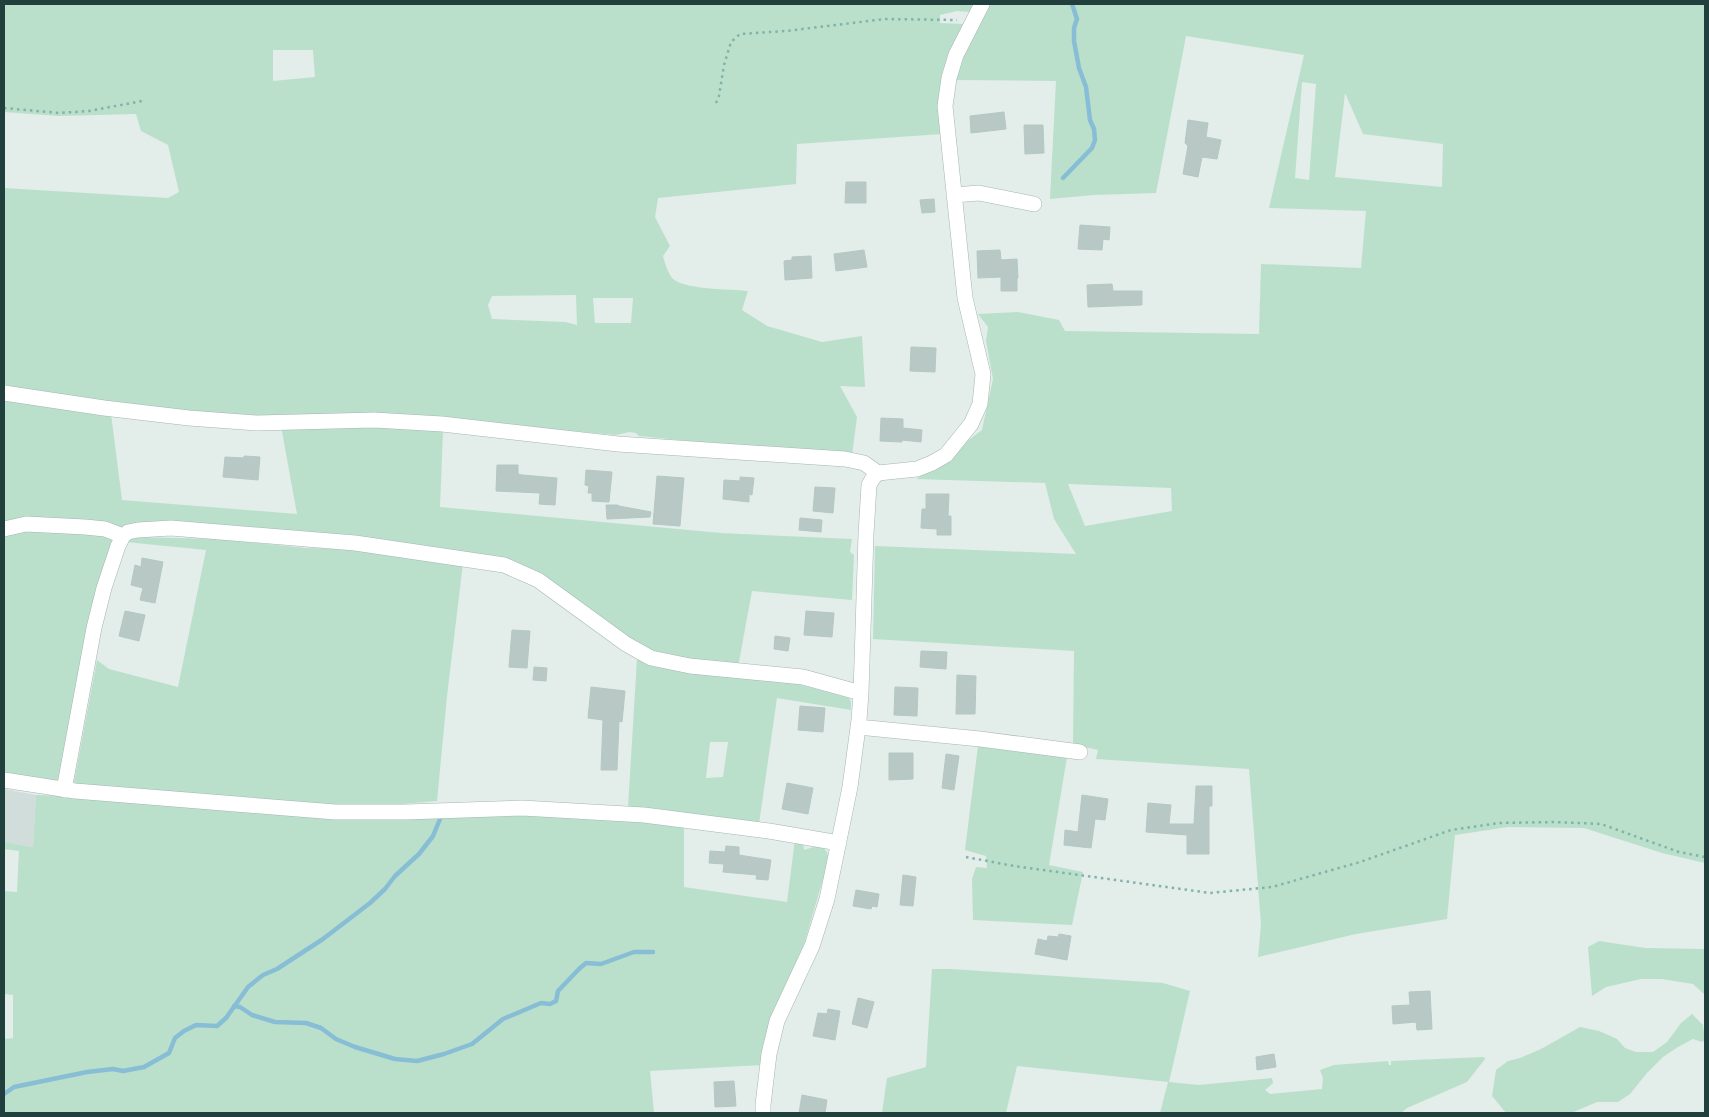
<svg xmlns="http://www.w3.org/2000/svg" width="1709" height="1117" font-family="'PT Sans Narrow',sans-serif">
  <style>
    .built { fill: #d1ddda }
    .green { fill: #bae0cb; fill-rule: evenodd }
    .lines { fill: none; stroke-linecap: round; stroke-linejoin: round }
    .stream { stroke: #88bdd6; stroke-width: 4.5 }
    .building { fill: #b8c8c4; stroke: #b4c8c3 }
    .minor-casing { stroke: #a5b6b3; stroke-width: 16 }
    .path { stroke: #81b3ab; stroke-width: 2.5; stroke-dasharray: 2.5 4; stroke-linecap: butt }
    .minor { stroke: #fff; stroke-width: 15 }
  </style>
  <rect width="100%" height="100%" fill="#e3edea"/>
  <!-- built -->
  <path class="built" d="M4,789L36,795L33,847L4,842Z"/>
  <!-- green -->
  <path class="green" d="M4,4H975L970,12L957,11L940,15V23L963,24L946,71L942,134L797,144L796,184L658,198L655,217L670,246L663,256C665,263 667,271 672,278C683,290 731,289 748,291L742,310L767,326L822,342L862,336L865,387L840,386L857,417L852,455L780,450L639,436L636,433L629,432L616,435L573,431L259,418L154,409L4,387V188L168,198L179,192L168,145L141,131L136,114L59,116L4,112ZM273,50H313L315,77L273,81ZM576,295L577,325L565,322L492,319L488,305L492,296ZM593,298H633L631,323H595Z
    M989,4H1705V863L1662,853L1584,828L1508,827L1455,835L1447,919L1356,934L1258,957L1261,924L1249,769L1096,759L1098,750L1073,744L1074,651L873,639L875,546L1076,554L1054,519L1045,483L916,479L954,456L962,445L982,430L993,379L986,341L988,327L978,314L1018,312L1059,320L1065,331L1259,334L1261,264L1361,268L1366,211L1269,208L1304,55L1186,36L1156,193L1094,195L1050,199L1056,81L955,80L967,47ZM1302,82L1316,84L1309,180L1295,178ZM1345,93L1363,134L1443,144L1442,187L1335,177ZM1068,484L1171,488L1172,511L1085,526Z
    M4,397L111,414L122,500L297,514L281,426L340,425L443,431L440,507L721,533L852,539L850,552L854,555L852,600L752,591L738,667L655,656L528,570L137,525L107,562L100,577L91,613L61,772L57,781L4,774Z
    M132,537L218,539L306,548L360,549L463,563L447,696L437,801L378,806L318,804L80,785L74,782L97,660L109,669L178,687L206,550L126,542Z
    M637,659L661,667L790,682L849,698L851,702V710L777,698L759,824L660,809L628,807ZM710,742H728L723,777L706,778Z
    M978,746L1067,757L1049,865L1083,872L1072,925L973,920L972,879L976,867L987,868L986,856L965,850Z
    M36,795L593,818L684,825V887L787,902L795,839H803L804,850C816,846 826,843 829,859L804,944L778,1001L765,1038L762,1065L650,1071L654,1113H4V1039L13,1038V995L4,994V891L17,892L19,851L4,849V842L33,847Z
    M1599,941L1645,948L1705,949V995L1693,984L1662,979H1641L1606,987L1592,996L1588,947Z
    M932,969H951L1163,983L1190,991L1169,1082L1199,1085L1272,1078L1273,1083L1265,1090L1270,1094L1322,1089L1323,1078L1320,1070L1334,1065L1388,1061L1389,1065H1391V1061L1484,1057L1485,1059L1467,1082L1407,1108L1401,1113H1160L1168,1082L1017,1066L1006,1113H882L887,1078L926,1067Z
    M1692,1014L1703,1025L1705,1040L1702,1042L1693,1039L1678,1047L1663,1057L1647,1073L1630,1094L1618,1102H1597L1571,1113H1506L1492,1096L1496,1070L1508,1061L1520,1058L1541,1049L1580,1027L1599,1031L1617,1039L1625,1048L1636,1052H1653L1667,1042L1681,1023Z"/>
  <g class="lines">
    <!-- stream -->
    <path class="stream" d="M1063,178L1092,148L1095,140L1094,129L1090,120L1086,87L1079,68L1074,41V28L1077,19L1072,4
      M234,1006L240,1007L252,1015L275,1022L306,1023L321,1028L336,1039L355,1047L395,1059L417,1061L444,1054L472,1044L503,1019L541,1003L550,1004L556,1001L558,991L579,969L586,963L601,964L634,952H653
      M4,1094L14,1087L87,1072L113,1069L123,1071L144,1067L169,1053L175,1038L184,1031L196,1025L217,1026L226,1018L248,987L263,975L277,969L323,939L370,903L385,889L395,876L419,854L433,836L440,819"/>
  </g>
  <!-- building -->
  <path class="building" d="M1004,112L1006,129L971,133L970,116Z
    M1188,120L1208,123L1206,137L1221,140L1217,159L1202,157L1198,177L1183,174L1188,146L1185,143Z
    M1024,125H1043L1044,153L1025,154Z
    M846,182H866V203H845Z
    M934,199L935,212L922,213L920,200Z
    M1080,225L1110,227L1109,240L1103,239L1102,250L1078,249Z
    M864,250L867,267L836,271L834,254Z
    M1000,250L1001,260L1017,259L1018,278H1017V291H1001V277L978,278L977,251Z
    M811,256L812,278L785,280L784,261L792,260V257Z
    M1112,284L1113,291H1142V305L1088,307L1087,285Z
    M911,347L936,348L935,372L910,371Z
    M881,418L903,419V428L922,430L921,442L902,440V442L880,441Z
    M244,456L260,457L258,480L223,477L225,457L244,458Z
    M497,465H518V474L522,475L557,478L555,505L539,504L540,493L496,491Z
    M586,470L612,472L609,502L592,501V493H588L589,486L585,485Z
    M657,476L684,478L680,526L653,524Z
    M740,477L754,478L752,495L749,494V502L723,499L724,480L740,481Z
    M815,487L835,488L833,513L813,511Z
    M926,494H949L948,516H951V535H937V529L921,528L922,509H926Z
    M606,505H618L619,506L651,512L650,517L607,519Z
    M800,518L822,520L821,532L799,530Z
    M142,558L163,562L155,603L140,600L143,588L131,585L135,565L141,567Z
    M125,611L145,615L139,641L119,636Z
    M806,611L834,613L832,637L804,635Z
    M512,630L530,631L527,668L509,667Z
    M775,636L790,638L788,651L774,649Z
    M921,651L947,652L946,669L920,667Z
    M534,667L547,668L546,681L533,680Z
    M957,675L976,676L975,714H956Z
    M591,687L625,691L622,722L619,721L617,770H601L603,720L588,718Z
    M895,687L918,688L917,716L894,715Z
    M800,706L825,708L823,732L798,730Z
    M889,753H913V779L889,780Z
    M946,754L959,756L954,790L942,788Z
    M787,783L813,788L808,814L782,809Z
    M1196,786H1212V806H1209V854H1187V835L1146,832L1148,803L1171,805L1169,824H1194Z
    M1082,795L1108,799L1105,820L1095,819L1091,848L1064,845L1065,830L1078,832Z
    M726,846L739,847V855L771,860L768,880L756,879L757,875L723,872L724,864L709,863L710,851L725,852Z
    M903,875L916,877L913,906L900,905Z
    M856,890L879,894L877,907L872,906L871,909L853,906Z
    M1059,934L1071,936L1067,960L1035,954L1038,939L1047,941L1048,936L1058,937Z
    M1430,991L1432,1029L1417,1030L1416,1022L1393,1024L1392,1006L1410,1005L1409,992Z
    M858,998L874,1002L867,1028L852,1024Z
    M828,1009L840,1011L835,1040L813,1036L818,1013L827,1014Z
    M1274,1054L1276,1067L1257,1070L1256,1057Z
    M734,1081L736,1106L715,1107L714,1082Z
    M802,1095L827,1100L825,1113H799Z"/>
  <g class="lines">
    <defs>
      <path id="minor" d="M954,195L979,193L1034,204
        M4,393L104,408L189,418L257,423L374,420L442,424L618,444L845,459L864,463L878,473
        M4,529L26,524L85,527L105,529L123,536
        M858,727L980,739L1080,752
        M4,780L75,791L335,812H406L522,808L644,815L769,831L839,843
        M64,790L94,628L104,588L118,546L123,536L128,532L138,530L171,528L355,543L504,565L538,580L626,644L651,658L690,666L803,677L861,693
        M763,1113V1105L769,1054L777,1021L812,946L827,899L850,787L859,720L861,693L866,534L869,485L873,478L878,473L917,469L932,463L946,455L971,424L980,404L983,374L965,298L945,106L949,78L956,55L982,4"/>
    </defs>
    <!-- minor casing -->
    <use href="#minor" class="minor-casing"/>
    <!-- path -->
    <path class="path" d="M716,103L719,96L724,65L731,42L740,34L786,31L885,19L957,20
      M4,108L59,113L89,111L142,101
      M966,857L1014,866L1210,893L1272,887L1360,862L1451,830L1499,823L1555,822L1601,824L1679,852L1705,857"/>
    <!-- minor -->
    <use href="#minor" class="minor"/>
  </g>
  <!-- border -->
  <rect width="1709" height="1117" fill="none" stroke="#21403d" stroke-width="10"/>
</svg>
